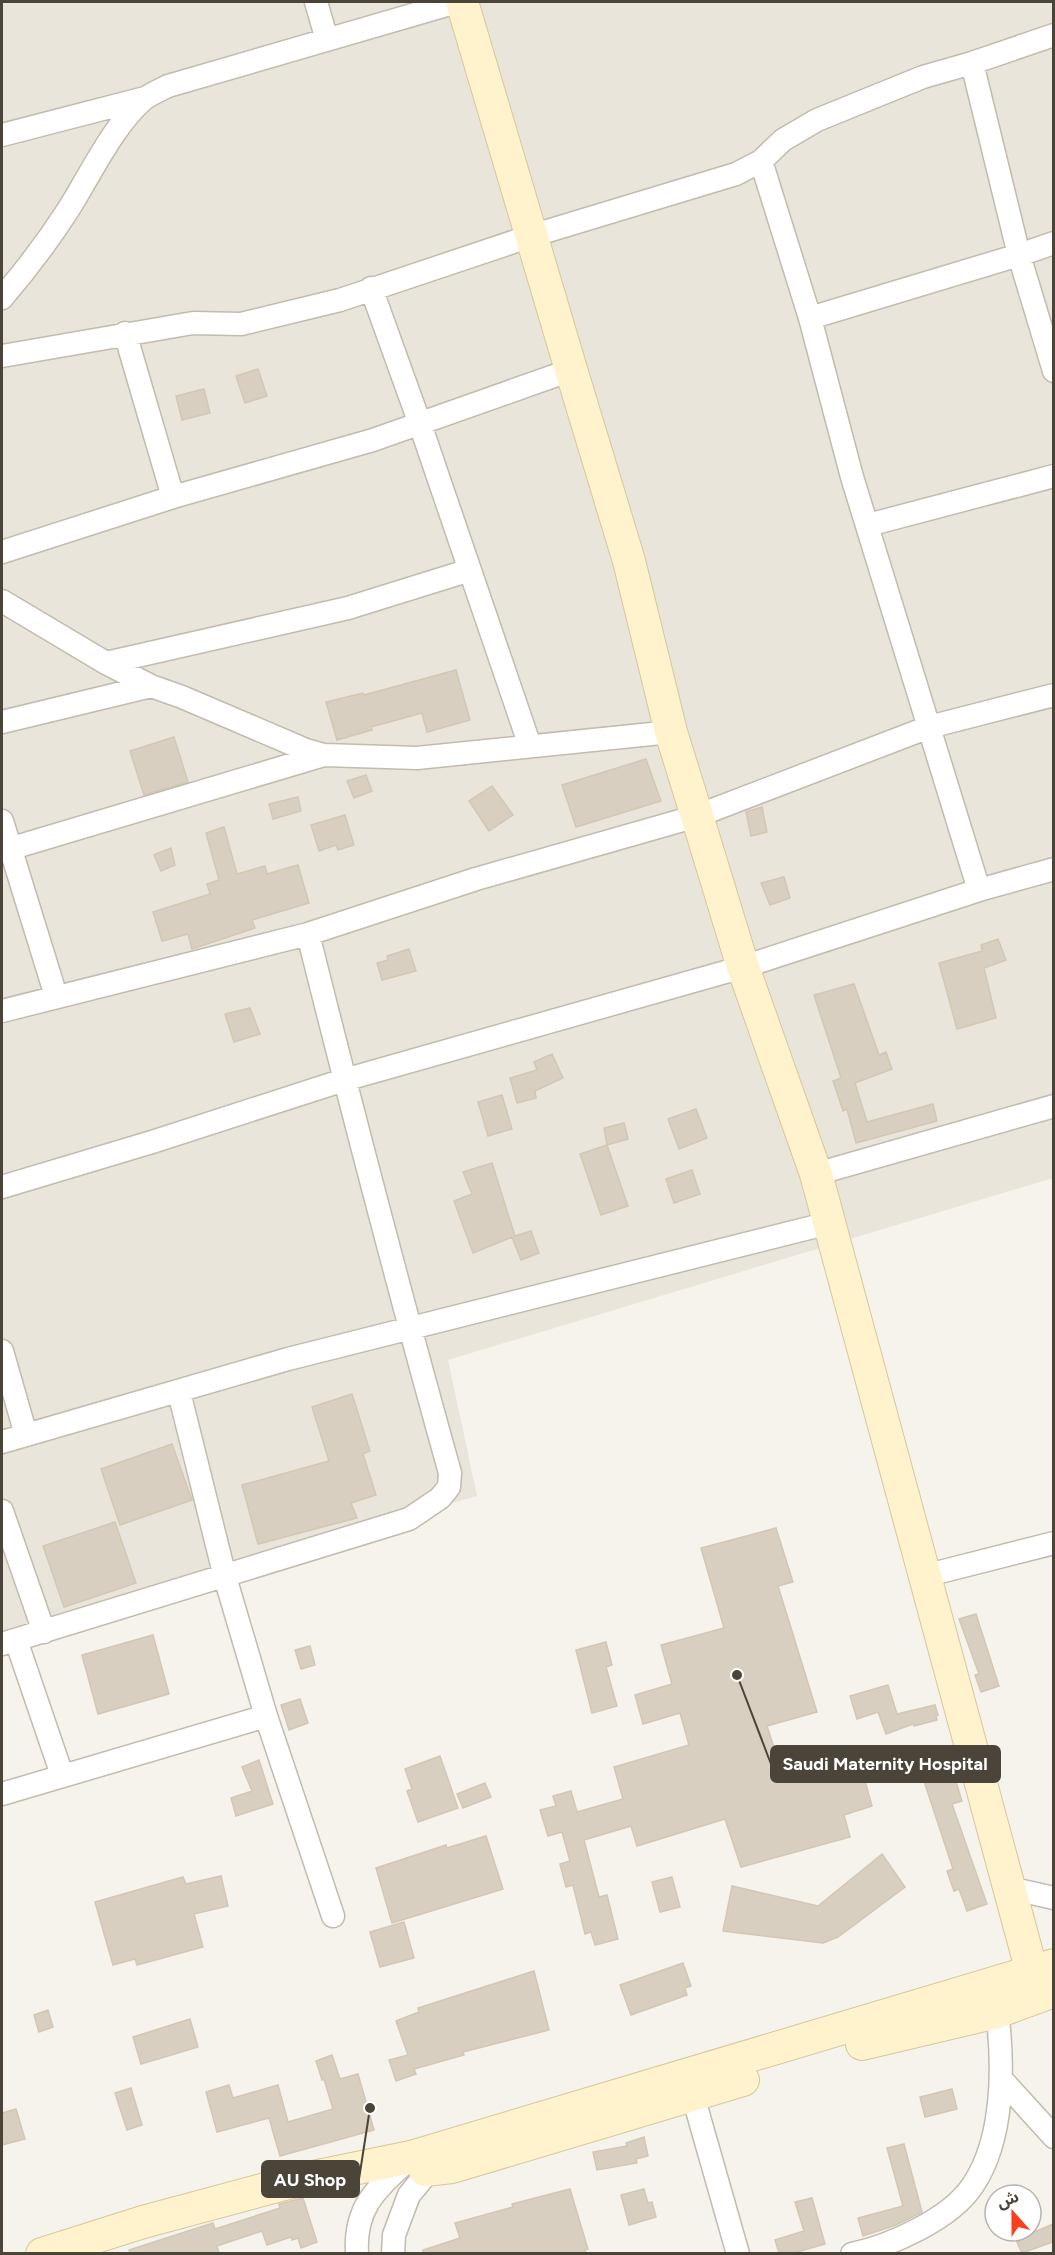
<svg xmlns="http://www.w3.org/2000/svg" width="1055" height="2255" font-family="Figtree,'Noto Sans Arabic',sans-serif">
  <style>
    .residential { fill: #eae5da }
    .building { fill: #d8cfc1; stroke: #d3c7b4; stroke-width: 1.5 }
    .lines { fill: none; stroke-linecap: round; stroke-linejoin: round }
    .street-casing { stroke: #c2bbae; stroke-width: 25 }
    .secondary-casing { stroke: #d6c79b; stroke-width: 34 }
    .street { stroke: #fff; stroke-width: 22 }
    .secondary { stroke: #fff3cd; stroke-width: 32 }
    .leader { fill: none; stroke: #4b4439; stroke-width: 2 }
    .callout-dot { fill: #4b4439; stroke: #fff; stroke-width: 2 }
    .callout { fill: #4b4439; stroke: #4b4439; stroke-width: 2 }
    .callout-label { font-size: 18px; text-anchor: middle; font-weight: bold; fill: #fff }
  </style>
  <rect width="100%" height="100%" fill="#f6f3ec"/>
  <!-- residential -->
  <path class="residential" d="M2,2H1053V1178L448,1360L477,1496L2,1632Z"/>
  <!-- building -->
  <path class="building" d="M258,369L267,396L245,403L236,376Z
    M204,389L210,413L182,420L176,396Z
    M456,670L470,720L427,732L422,713L371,727L372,730L337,740L326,702L363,693L364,695Z
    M174,737L188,782L144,795L130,751Z
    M646,759L661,801L576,827L562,785Z
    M366,775L372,791L354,798L347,781Z
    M492,786L513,815L489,831L469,801Z
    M298,797L301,811L273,819L269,804Z
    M762,807L767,832L751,836L746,812Z
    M345,815L354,845L338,850L336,845L319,851L311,825Z
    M224,827L237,874L265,866L267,874L298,865L309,903L252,920L255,928L192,949L188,934L162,941L153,912L210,894L207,884L219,880L206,833Z
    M171,848L175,865L161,871L154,855Z
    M784,877L790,898L770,905L761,883Z
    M998,939L1006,960L984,968L996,1018L957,1029L939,963L982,951L981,945Z
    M409,949L416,971L382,980L377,963L388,960L387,956Z
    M854,984L879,1055L886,1052L892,1069L855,1083L867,1122L933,1104L937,1121L856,1143L847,1109L843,1111L833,1081L841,1078L814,995Z
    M250,1008L260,1034L234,1042L225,1014Z
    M552,1054L563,1078L535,1091L536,1098L517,1103L510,1078L537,1070L534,1062Z
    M502,1095L512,1129L488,1136L478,1102Z
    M696,1109L707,1138L679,1149L668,1119Z
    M624,1123L628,1139L607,1145L604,1128Z
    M607,1145L628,1206L601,1215L580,1154Z
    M492,1163L515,1236L531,1231L539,1253L521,1260L512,1237L473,1253L454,1201L472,1194L463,1172Z
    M692,1170L700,1194L674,1203L666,1179Z
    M352,1394L370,1451L363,1454L376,1495L351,1503L357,1518L258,1544L242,1485L329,1461L312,1407Z
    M172,1444L192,1500L120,1525L101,1469Z
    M115,1522L136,1583L64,1607L43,1546Z
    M776,1528L793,1582L778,1586L817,1712L767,1726L778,1760L818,1753L821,1762L857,1752L872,1806L844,1815L850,1837L741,1867L725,1819L637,1846L631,1826L584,1840L599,1897L607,1895L618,1939L595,1945L591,1932L585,1934L573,1885L566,1887L560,1864L570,1861L562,1832L548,1836L540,1810L556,1806L553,1796L571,1791L577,1812L623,1799L614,1767L689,1745L680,1713L643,1724L635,1695L672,1684L661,1645L724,1628L701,1548Z
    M976,1614L999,1686L981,1692L975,1675L979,1674L959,1619Z
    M153,1635L169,1694L98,1714L82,1655Z
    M606,1642L612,1665L606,1667L617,1706L592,1713L576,1650Z
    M310,1646L315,1665L301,1669L295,1650Z
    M888,1685L897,1714L935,1705L938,1715L936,1716L937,1720L914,1726L913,1724L886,1734L878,1712L857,1719L850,1696Z
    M300,1699L308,1723L289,1730L281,1705Z
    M440,1756L458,1808L418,1822L407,1791L412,1789L405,1769Z
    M938,1756L942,1769L951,1766L962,1801L952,1804L987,1904L967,1911L959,1889L954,1891L947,1871L953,1869L918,1763Z
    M259,1760L273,1804L236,1816L231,1798L252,1791L242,1767Z
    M485,1783L491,1797L463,1808L457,1794Z
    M486,1836L503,1889L392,1923L376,1868L446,1845L447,1848Z
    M882,1854L905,1887L838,1937L823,1943L723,1931L732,1886L818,1906Z
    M221,1876L228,1906L194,1914L203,1947L137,1965L135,1959L113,1965L95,1902L183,1877L186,1884Z
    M672,1877L680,1907L660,1912L652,1882Z
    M404,1922L414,1958L380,1967L370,1932Z
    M683,1963L691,1986L685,1988L687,1995L631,2015L620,1985Z
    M534,1971L549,2030L463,2052L464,2055L414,2069L416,2074L396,2081L389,2060L408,2055L396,2021L419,2012L418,2008Z
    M48,2010L53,2027L39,2032L34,2015Z
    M190,2019L198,2047L141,2064L133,2037Z
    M332,2055L340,2079L358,2074L374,2130L280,2156L269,2118L217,2132L206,2092L229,2085L233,2098L278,2085L288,2122L333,2109L324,2079L322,2080L316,2061Z
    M131,2088L142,2125L127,2130L115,2093Z
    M952,2089L957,2109L925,2117L920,2097Z
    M16,2109L25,2139L2,2145V2113Z
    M644,2137L648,2156L636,2159L637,2163L597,2170L593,2152L627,2146L626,2143Z
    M904,2144L922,2212L896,2225L863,2236L858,2218L903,2206L887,2148Z
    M570,2189L588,2249L585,2250L586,2253H423V2250L460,2238L455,2223L513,2207L512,2204Z
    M644,2189L648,2203L652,2202L656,2217L629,2225L621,2195Z
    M303,2198L317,2242L301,2248L298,2238L292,2240L291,2237L267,2245L262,2231L217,2246L219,2253H130L129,2250L213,2223L215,2229L280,2208L279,2204Z
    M812,2198L825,2244L794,2253H779L775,2240L804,2231L795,2202Z
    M1053,2224V2242L1022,2253L1016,2240Z"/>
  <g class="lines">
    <defs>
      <path id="street" d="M316,2L327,40
        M972,63L1019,255L1054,371
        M2,135L145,98
        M761,161L810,318L852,477L979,890
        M371,288L420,424L530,746
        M2,298C26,270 48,241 68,210C89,177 114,124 144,99C151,94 160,90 168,86L457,2
        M810,318L1019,255L1054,243
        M125,333L173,497
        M2,356L193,323L241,324L340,300L531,236L736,174L761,161L783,140L817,120L923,77L972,63L1054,35
        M868,525L1054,476
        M2,552L173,497L373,440L571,370
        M2,601L106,663L151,686L182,697L306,750L324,755L417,758L671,732
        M106,663L348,608L470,570
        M2,722L151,686
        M2,821L56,996
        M9,849L324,755
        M2,1011L308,934L476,879L697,816L929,727L1054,695
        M816,1174L1054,1106
        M2,1187L152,1142L344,1080L743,967L979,890L1054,869
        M2,1351L26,1435
        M179,1392L225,1577L266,1716L333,1916
        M2,1442L288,1359L829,1223
        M2,1511L44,1632
        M924,1576L1054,1543
        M16,1640L62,1775
        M2,1644L409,1519L440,1498L449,1487L450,1473C400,1294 353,1114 308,934
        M2,1794L266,1716
        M1009,1888L1054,1898
        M1002,2080L1054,2137
        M693,2096L738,2254
        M357,2254C354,2205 378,2188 411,2157
        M393,2254L394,2235L409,2195L438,2160
        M852,2254C890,2246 951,2219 973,2185C1004,2139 1004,2065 997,2012"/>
      <path id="secondary" d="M462,2L570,366L629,561L671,732L697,816L743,967L816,1174L1032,1972
        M862,2044L997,2012L1054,1991
        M425,2170L452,2167L743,2080
        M42,2254L143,2222L299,2180L411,2157L1054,1965"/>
    </defs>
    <!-- street casing -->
    <use href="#street" class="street-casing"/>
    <!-- secondary casing -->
    <use href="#secondary" class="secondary-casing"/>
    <!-- street -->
    <use href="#street" class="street"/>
    <!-- secondary -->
    <use href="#secondary" class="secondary"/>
  </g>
  <!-- callouts -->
  <path class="leader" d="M737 1675L771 1764M370 2108L359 2179"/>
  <g class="callout-dot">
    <circle cx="737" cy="1675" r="6"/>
    <circle cx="370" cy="2108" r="6"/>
  </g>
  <g class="callout">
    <rect x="771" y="1746" width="229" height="36" rx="6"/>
    <rect x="262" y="2161" width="97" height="36" rx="6"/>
  </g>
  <g class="callout-label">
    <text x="885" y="1770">Saudi Maternity Hospital</text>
    <text x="310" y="2186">AU Shop</text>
  </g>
  <!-- border -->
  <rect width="1055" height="2255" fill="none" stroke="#4b4439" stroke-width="6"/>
  <!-- north arrow -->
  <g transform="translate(1013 2213) rotate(339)"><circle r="28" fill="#ffffff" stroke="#b7b4b0" stroke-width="1.5"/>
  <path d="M0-4.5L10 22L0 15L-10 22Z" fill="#fc3f1d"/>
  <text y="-9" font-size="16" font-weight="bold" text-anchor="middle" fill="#4b4439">ش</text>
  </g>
</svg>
